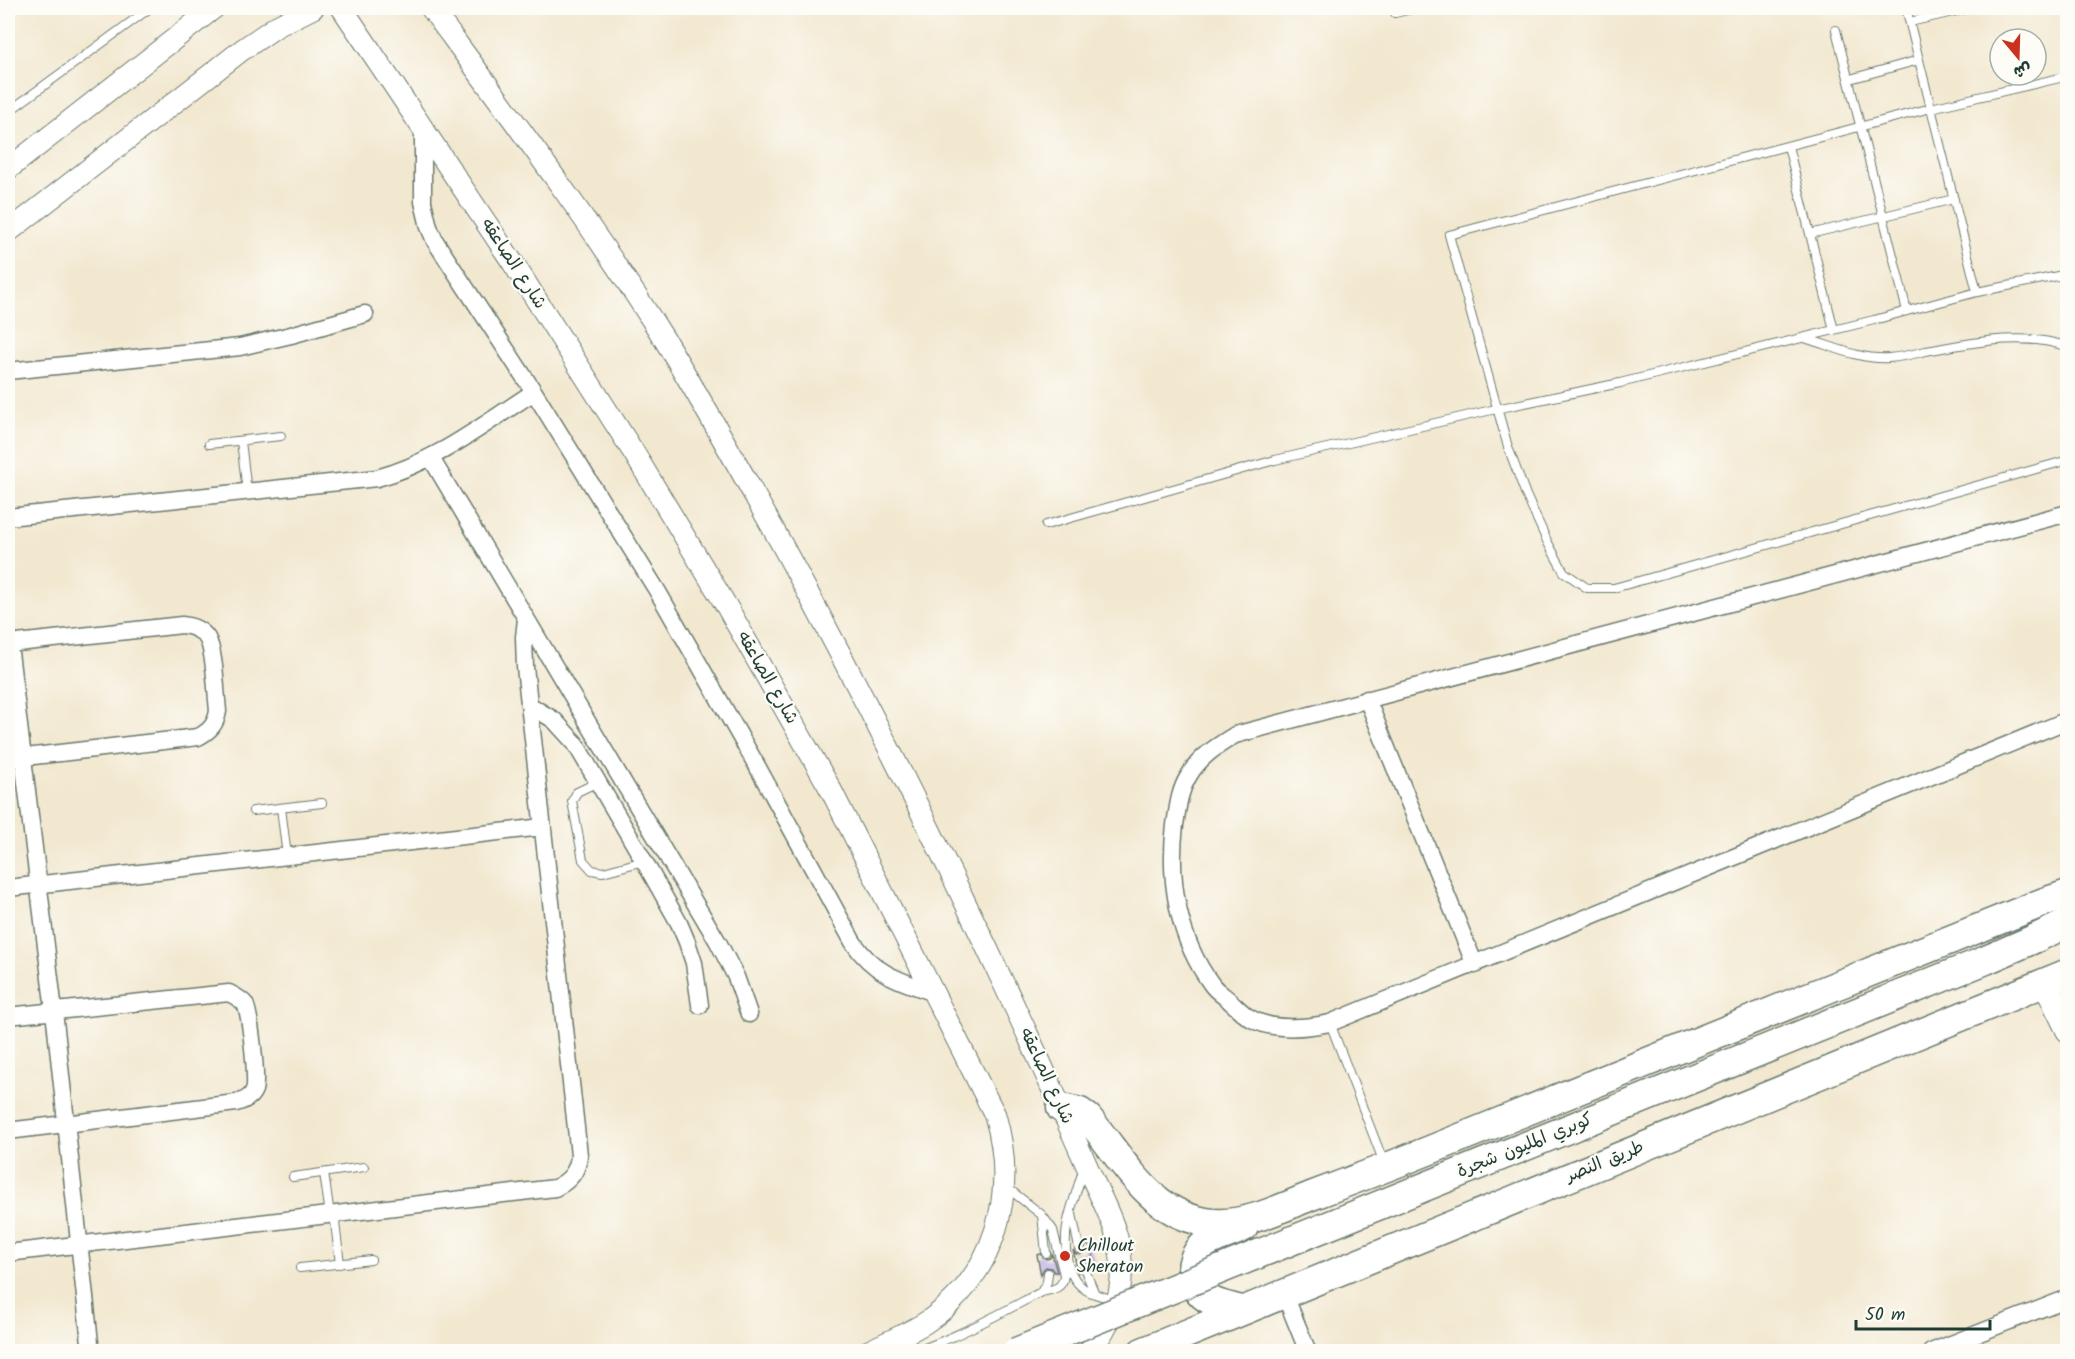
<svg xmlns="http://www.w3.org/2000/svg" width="2075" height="1359" font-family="Kalam,'Playpen Sans Arabic',sans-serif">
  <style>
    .building { fill: #b3a1e3 }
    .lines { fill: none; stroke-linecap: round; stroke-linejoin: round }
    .service-casing { stroke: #69796b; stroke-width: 10 }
    .minor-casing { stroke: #69796b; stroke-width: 19 }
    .tertiary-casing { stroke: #69796b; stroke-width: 23 }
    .secondary-casing { stroke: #69796b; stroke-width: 26 }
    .trunk-casing { stroke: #69796b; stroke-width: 31 }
    .service { stroke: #fff; stroke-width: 8 }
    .minor { stroke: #fff; stroke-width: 16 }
    .tertiary { stroke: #fff; stroke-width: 21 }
    .secondary { stroke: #fff; stroke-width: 24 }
    .trunk { stroke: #fff; stroke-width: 28 }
    .trunk-bridge-casing { stroke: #69796b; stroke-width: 31; stroke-linecap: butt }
    .trunk-bridge { stroke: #fff; stroke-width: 28 }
    .poi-dot { fill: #c8321e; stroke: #fdfcf7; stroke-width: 2 }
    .labels { text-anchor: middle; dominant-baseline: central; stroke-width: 4.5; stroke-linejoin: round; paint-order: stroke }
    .street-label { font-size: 18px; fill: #1f3d34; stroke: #fdfcf7 }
    .poi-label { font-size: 18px; fill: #1f3d34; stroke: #fdfcf7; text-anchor: start }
  </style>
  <rect width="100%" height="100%" fill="#fdfcf7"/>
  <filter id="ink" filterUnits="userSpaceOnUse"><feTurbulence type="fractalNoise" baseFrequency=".0167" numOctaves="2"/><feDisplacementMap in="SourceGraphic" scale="12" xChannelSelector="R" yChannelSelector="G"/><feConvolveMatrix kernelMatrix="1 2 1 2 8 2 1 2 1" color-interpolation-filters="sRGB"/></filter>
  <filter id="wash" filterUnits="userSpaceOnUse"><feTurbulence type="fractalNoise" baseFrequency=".008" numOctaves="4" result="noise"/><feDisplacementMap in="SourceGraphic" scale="24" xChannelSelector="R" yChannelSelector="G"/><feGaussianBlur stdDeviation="1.35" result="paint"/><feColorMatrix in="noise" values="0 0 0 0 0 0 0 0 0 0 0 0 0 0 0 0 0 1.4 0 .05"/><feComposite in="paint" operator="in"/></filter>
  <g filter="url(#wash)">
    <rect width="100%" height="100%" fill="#f2e8d0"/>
    <g id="blocks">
      <!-- building -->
      <path class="building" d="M1089,1245L1096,1266L1091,1268L1088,1265L1083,1264L1080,1267L1078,1272L1073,1250L1076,1254H1081L1085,1251V1246Z
        M1040,1254L1046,1259L1050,1258L1052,1254L1057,1272H1054L1051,1268L1046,1267L1043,1270L1041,1275L1037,1255Z"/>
    </g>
  </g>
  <g filter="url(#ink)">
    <use href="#blocks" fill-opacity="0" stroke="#69796b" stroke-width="1.5"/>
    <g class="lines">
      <defs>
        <path id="service" d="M1394,8L1395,13L1416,8
          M1906,8L1977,292
          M1910,22L1970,8
          M1836,30L1907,311
          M2068,76L1931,108L1449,235L1508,447L1526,495L1548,543L1564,572L1587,588H1614L2068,460
          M1850,79L1919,60
          M8,112L150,8
          M1788,146L1834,330
          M1810,234L1954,199
          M1804,338C1832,346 1859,360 1889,358C1901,357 1914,354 1926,351C1971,343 2024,331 2068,347
          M241,441L247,492
          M209,444L281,436
          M1046,525L1275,460L1496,409L1620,383L1874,320L1977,292L2068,274
          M598,782L577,792L572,801L583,860L592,870L603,872L644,861
          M281,808L287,856
          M253,811L322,803
          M1330,1023L1384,1163
          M324,1173L330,1215
          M293,1177L364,1167
          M1005,1186L1042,1215L1046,1253
          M1071,1209C1063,1236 1060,1283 1095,1294
          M334,1214L340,1264
          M1079,1248L1071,1209L1084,1167
          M300,1268L371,1260
          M1085,1270L1095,1294L1117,1301
          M1041,1292C1052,1290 1063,1289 1064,1275L1053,1230L1042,1215
          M914,1352C958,1337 999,1314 1041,1292L1047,1282L1048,1273"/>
        <path id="minor" d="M423,129V202L429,227L435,241L534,392L658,592L757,766L853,942C874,974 900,981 935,993
          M8,371L240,347L291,335L365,314
          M431,458L718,942L736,977L749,1014
          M2068,513L1235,735C1217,746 1199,757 1188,777C1179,792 1178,807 1175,825C1168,880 1178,939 1212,985C1217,992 1226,997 1232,1003C1238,1008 1243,1014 1250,1018C1272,1031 1306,1028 1330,1023L2068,720
          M8,517L377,478C435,463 484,424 534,392
          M8,636L54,1011L91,1352
          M8,644L182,625C192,626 201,629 207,638C215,651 216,694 218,711C216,724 210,731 198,737L8,759
          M1367,699L1475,965
          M529,705L554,720L575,743L644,861L679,923L687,942L694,963L700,1005
          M8,888L543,827
          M8,1016L229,993C235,996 241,999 245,1004C250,1013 258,1081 254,1090C251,1098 244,1101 236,1103L8,1131
          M8,1253L555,1188C570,1181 578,1171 579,1155L525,667L524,637L526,619
          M1284,1293L1308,1352
          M1931,1352L2068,1298"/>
        <path id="tertiary" d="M342,8L513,263L634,453L727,607L831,790L995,1115C1018,1194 996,1276 925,1323C907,1334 887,1342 867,1352
          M431,8C512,118 593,226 666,342C706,408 744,476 781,543C865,697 943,853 1017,1012C1042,1065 1066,1119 1090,1173C1102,1201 1119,1229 1121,1260C1124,1294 1111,1326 1088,1352
          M8,169L214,8
          M8,232L242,50L277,26L313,8"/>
        <path id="secondary" d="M2045,983L2068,1030"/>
        <path id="trunk" d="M2034,939L2068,923
          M1061,1108L1080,1112L1088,1118C1125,1161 1151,1218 1214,1223C1248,1225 1281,1208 1311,1196C1356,1179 1401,1162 1445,1144C1645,1063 1844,982 2044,902L2068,894
          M1241,1310C1231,1307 1219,1305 1210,1300C1188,1289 1186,1259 1205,1244C1216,1236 1232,1234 1244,1227
          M1142,1352L2068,973"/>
      </defs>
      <!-- service casing -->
      <use href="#service" class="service-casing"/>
      <!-- minor casing -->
      <use href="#minor" class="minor-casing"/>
      <!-- tertiary casing -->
      <use href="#tertiary" class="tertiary-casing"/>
      <!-- secondary casing -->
      <use href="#secondary" class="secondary-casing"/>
      <!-- trunk casing -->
      <use href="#trunk" class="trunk-casing"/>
      <!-- service -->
      <use href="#service" class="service"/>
      <!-- minor -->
      <use href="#minor" class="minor"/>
      <!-- tertiary -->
      <use href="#tertiary" class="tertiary"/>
      <!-- secondary -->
      <use href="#secondary" class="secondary"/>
      <!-- trunk -->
      <use href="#trunk" class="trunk"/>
      <defs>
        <path id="trunk-bridge" d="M1016,1352L1986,960L2034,939"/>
      </defs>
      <!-- trunk-bridge casing -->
      <use href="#trunk-bridge" class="trunk-bridge-casing"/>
      <!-- trunk-bridge -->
      <use href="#trunk-bridge" class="trunk-bridge"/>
    </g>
  </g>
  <!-- markers -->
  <circle class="poi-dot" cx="1065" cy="1256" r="6"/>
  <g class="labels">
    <!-- street labels -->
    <g class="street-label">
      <text transform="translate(513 264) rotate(57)">شارع الصاعقه</text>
      <text transform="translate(767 678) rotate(60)">شارع الصاعقه</text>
      <text transform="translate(1046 1076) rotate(65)">شارع الصاعقه</text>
      <text transform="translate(1525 1146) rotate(-22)">كوبري المليون شجرة</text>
      <text transform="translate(1605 1162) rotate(-22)">طريق النصر</text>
    </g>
    <!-- poi labels -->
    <g class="poi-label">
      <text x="1077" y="1246">Chillout<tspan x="1077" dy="21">Sheraton</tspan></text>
    </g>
  </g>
  <!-- margin -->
  <rect width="2075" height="1359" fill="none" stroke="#fdfcf7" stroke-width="30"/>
  <!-- north arrow -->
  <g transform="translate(2018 57) rotate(161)"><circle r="28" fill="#fdfcf7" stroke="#a4b0a9" stroke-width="1.5"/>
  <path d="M0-4.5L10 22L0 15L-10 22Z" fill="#c8321e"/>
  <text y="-9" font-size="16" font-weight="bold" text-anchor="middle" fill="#1f3d34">ش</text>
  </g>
  <!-- scale -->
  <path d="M1856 1320v9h134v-9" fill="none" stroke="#1f3d34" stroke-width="3"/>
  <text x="1865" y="1320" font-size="18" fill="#1f3d34" stroke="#fdfcf7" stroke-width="4.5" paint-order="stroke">50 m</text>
</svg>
